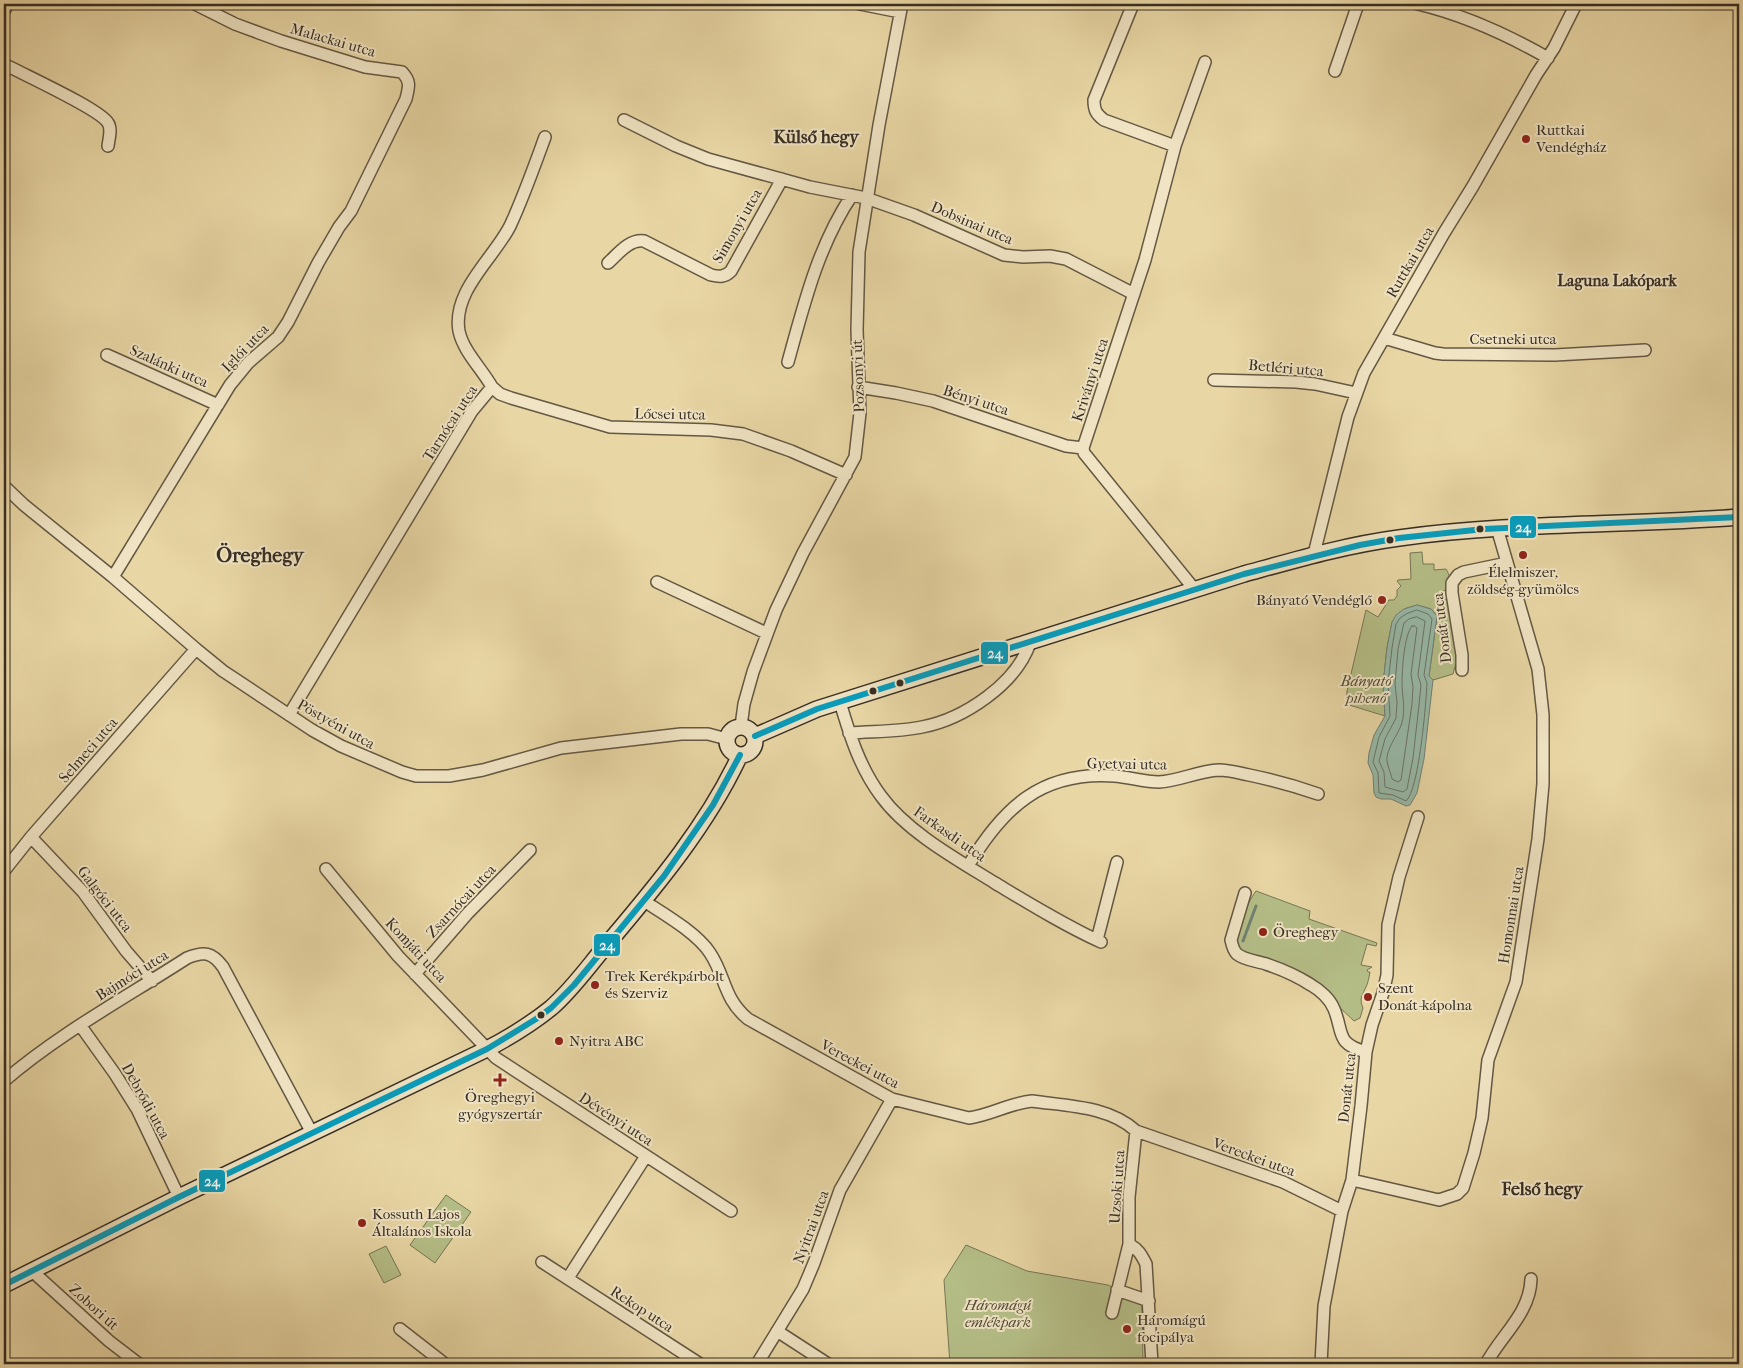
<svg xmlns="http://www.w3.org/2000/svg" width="1743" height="1368" font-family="'IM FELL French Canon',serif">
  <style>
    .green { fill: #b5be87; stroke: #767655 }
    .water { fill: #97b9a8; stroke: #718173 }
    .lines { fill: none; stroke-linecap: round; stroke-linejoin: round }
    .shore { stroke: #687466; stroke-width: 1 }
    .stream { stroke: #718173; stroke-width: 3 }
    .street-casing { stroke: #645843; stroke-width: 14 }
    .secondary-casing { stroke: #382e23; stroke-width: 18 }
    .street { stroke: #f0e4c4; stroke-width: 11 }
    .secondary { stroke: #f0e4c4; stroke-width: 15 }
    .bus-1-casing { stroke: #f0e4c4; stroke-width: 10 }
    .bus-1 { stroke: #069dbd; stroke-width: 6 }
    .poi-dot { fill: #8f2418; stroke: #f0e4c4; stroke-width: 2 }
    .bus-dot { fill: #382e23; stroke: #f0e4c4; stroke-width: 2 }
    .labels { text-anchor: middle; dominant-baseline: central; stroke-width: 4; stroke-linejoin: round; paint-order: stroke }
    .street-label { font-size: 15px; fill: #382e23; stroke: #f0e4c4 }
    .poi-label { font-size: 15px; fill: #382e23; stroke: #f0e4c4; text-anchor: start }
    .park-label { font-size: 15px; font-style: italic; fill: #514b37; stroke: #f0e4c4 }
    .neighbourhood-label { font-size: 16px; font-weight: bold; fill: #382e23; stroke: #f0e4c4 }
    .quarter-label { font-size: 18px; font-weight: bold; fill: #382e23; stroke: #f0e4c4 }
    .district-label { font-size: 20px; font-weight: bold; fill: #382e23; stroke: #f0e4c4 }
    .line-badge { stroke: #f0e4c4; stroke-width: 2 }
    .badge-label { font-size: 14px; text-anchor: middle; font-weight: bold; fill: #fff }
  </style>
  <rect width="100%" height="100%" fill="#e8d6a4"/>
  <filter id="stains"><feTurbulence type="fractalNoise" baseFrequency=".004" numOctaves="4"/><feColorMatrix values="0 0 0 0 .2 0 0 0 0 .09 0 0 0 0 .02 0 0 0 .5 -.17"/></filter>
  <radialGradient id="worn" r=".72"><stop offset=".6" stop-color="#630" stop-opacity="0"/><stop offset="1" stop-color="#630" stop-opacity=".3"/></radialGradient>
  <!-- green -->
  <path class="green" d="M1422,552L1423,564H1434V570L1446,569C1453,581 1453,589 1438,593L1439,596L1449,601L1458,656L1453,674L1433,680L1429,676L1437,616L1431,609L1417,605L1404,609L1392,622L1387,648L1383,684L1385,716L1346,704L1347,691L1366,610L1378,617L1389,600H1394L1397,596V590L1401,586L1397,581L1398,580L1411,579L1410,553Z
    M1256,891L1310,911L1309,919L1377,943L1376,946L1367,944L1361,965L1372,967L1367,970L1368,972H1370C1369,977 1368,984 1365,989C1362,996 1359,999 1363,1008L1360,1018L1354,1021C1350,1017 1341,1009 1337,1005C1331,997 1326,988 1318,982C1302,969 1277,964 1258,957C1253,956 1244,954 1240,950C1228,939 1248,902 1256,891Z
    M446,1195L471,1212L435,1263L410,1245Z
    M966,1245L1027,1271L1108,1285L1140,1301L1142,1304L1143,1364H950L944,1280Z
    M386,1246L401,1275L384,1283L369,1254Z"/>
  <!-- water -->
  <path class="water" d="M1417,605L1431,609L1437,616L1429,676L1433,680L1424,759L1417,793L1410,805L1406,806L1391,799H1381L1376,797L1374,793L1373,775L1368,763L1369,753L1374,735L1385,716L1383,684L1387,648L1392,622L1396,615L1404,609Z"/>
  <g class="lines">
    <!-- shore -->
    <path class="shore" d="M1417,610L1428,614L1432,619L1424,675L1427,683C1426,704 1419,790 1406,801L1393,795L1379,793L1378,773L1373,762L1379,737L1390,716L1388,683L1392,648L1396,624L1400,618L1406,614Z
      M1417,617L1425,621L1418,675L1421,685L1419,705L1413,758L1407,789L1403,792L1385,787L1384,772L1379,761L1385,739L1396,718L1397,702L1395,684L1398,649L1404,623L1409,619Z
      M1412,626H1415L1417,628L1411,674L1413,687L1412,704L1401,780L1398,782L1392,779C1391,773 1386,763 1387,757C1389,743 1401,732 1403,718C1405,706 1402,695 1402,683C1402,671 1404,635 1412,626Z"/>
    <!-- stream -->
    <path class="stream" d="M1243,941L1256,906"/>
    <defs>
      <path id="street" d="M860,4L900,12
        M1133,4L1094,100C1094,110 1096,114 1104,120L1175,146
        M1418,4C1464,15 1506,34 1548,58
        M4,11L8,4
        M4,64C22,74 100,109 108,123C112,129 109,138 108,146
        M1335,71L1358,4
        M624,120L676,146L708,159L810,187L866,198L914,215L1004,255L1023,257L1050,256L1066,259L1134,294
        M608,263C618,254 629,239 644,241L711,275C720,277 725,277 731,271L782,179
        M1384,338L1435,353L1443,354L1555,355L1645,350
        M107,355L218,405
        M788,362C804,304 818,246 852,195
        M1214,380L1296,382L1315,384L1356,393
        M492,387L500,394L511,398L610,427L711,430L743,434L791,451L846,475
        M858,387L896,393L933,401L1066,446L1083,448
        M4,486L24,505L113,577L196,649L223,671L312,730L341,746L402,772L416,776H449L483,770L561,748L681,734H708L727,739
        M1314,554L1348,417L1364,373L1444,233L1473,186L1536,75L1554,48L1576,4
        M113,577L230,385L248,363L278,337L288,322L318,263L339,227L351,211L406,99C409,86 411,82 402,72L365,67L281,41L235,24L195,4
        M657,582L766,633
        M1195,590L1084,453L1083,448L1145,260L1175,146L1205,62
        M1462,670V655L1452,593V583L1458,575L1464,572L1507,563
        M840,702C850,736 860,768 881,796C907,832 958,860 995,883C1030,904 1064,925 1101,942
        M289,715L472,411L492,387C482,369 463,351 459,331C452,291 494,258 510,226C523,198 534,167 545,137
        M741,726L744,704L753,672L776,610L803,553L855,457L860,413L857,330L859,252L879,125L902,4
        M849,733C873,731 898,732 922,727C964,719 1016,684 1030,643
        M31,837L83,892L126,951L152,981
        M968,866C1003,808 1041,771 1114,776C1129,777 1144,782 1159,782C1179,781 1198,771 1219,770C1229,770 1239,773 1249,775C1273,780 1295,786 1318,794
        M326,869L398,956L496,1058L731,1211
        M4,871L31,837L196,649
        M1245,893L1231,940C1232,945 1233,950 1237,954C1244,960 1257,961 1266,964C1281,969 1297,976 1311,985C1320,990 1330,999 1334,1009C1344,1033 1335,1043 1366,1052
        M644,901C664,914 697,933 710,953C726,977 723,998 748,1019L892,1099L969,1118C991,1115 1010,1103 1032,1101C1067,1106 1109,1106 1136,1131L1283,1182L1342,1211
        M1097,940L1117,862
        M415,974L468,913L530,850
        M80,1025L115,1074L137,1109L179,1197
        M4,1081C60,1033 125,998 187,958C204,951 212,952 223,967L312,1133
        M1352,1180L1439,1200L1457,1194L1463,1188L1474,1153L1482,1118L1488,1060L1516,982L1538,839L1543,784V715L1538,669L1497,528
        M1129,1244C1138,1249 1141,1254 1146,1264L1152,1364
        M542,1262L700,1364
        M32,1271L109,1341L139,1364
        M568,1278L646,1156
        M1117,1290L1149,1301
        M1112,1313L1129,1244V1197L1136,1131
        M400,1329L445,1364
        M777,1331L828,1364
        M757,1364L803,1289L814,1263L840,1190L892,1099
        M1321,1364L1324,1306L1342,1211L1352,1180L1361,1106L1366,1052L1372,1025L1383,993L1387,975L1388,925L1399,877L1418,817
        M1486,1364C1501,1335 1530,1314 1531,1279"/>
      <path id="secondary" d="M727 741a14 14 0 1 1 28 0a14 14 0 1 1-28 0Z
        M755,736L817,709L1244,574C1295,560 1346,545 1399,538C1512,522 1626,526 1739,517
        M4,1285L179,1197L487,1049C510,1037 531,1024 551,1008C573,989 590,964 609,942C658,884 708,824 740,755"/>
    </defs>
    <!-- street casing -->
    <use href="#street" class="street-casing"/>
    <!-- secondary casing -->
    <use href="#secondary" class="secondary-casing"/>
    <!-- street -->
    <use href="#street" class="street"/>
    <!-- secondary -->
    <use href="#secondary" class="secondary"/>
    <defs>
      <path id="bus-1" d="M755,736L817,709L1244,574L1360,545L1399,538L1484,529L1739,517
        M4,1285L179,1197L487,1049L536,1019L551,1008L574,985L664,876L713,805L740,755"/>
    </defs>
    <!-- bus-1 casing -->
    <use href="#bus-1" class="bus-1-casing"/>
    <!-- bus-1 -->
    <use href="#bus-1" class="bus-1"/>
  </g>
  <!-- markers -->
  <g class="poi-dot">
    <circle cx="1526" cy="139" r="5"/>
    <circle cx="1523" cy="555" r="5"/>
    <circle cx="1382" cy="600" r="5"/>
    <circle cx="1263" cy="932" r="5"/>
    <circle cx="595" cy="985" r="5"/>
    <circle cx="1368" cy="997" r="5"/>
    <circle cx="559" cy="1041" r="5"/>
    <path d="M497.5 1072.5h5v5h5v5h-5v5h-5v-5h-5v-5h5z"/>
    <circle cx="362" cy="1223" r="5"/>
    <circle cx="1127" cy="1329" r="5"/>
  </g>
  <g class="bus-dot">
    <circle cx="1480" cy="529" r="4.5"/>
    <circle cx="1390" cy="540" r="4.5"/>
    <circle cx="900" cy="683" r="4.5"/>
    <circle cx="873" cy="691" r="4.5"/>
    <circle cx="541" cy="1015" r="4.5"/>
  </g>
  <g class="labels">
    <!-- street labels -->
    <g class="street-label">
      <text transform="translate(333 40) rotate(16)">Malackai utca</text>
      <text transform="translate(972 223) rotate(23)">Dobsinai utca</text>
      <text transform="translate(737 226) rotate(-60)">Simonyi utca</text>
      <text transform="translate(1410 262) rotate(-60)">Ruttkai utca</text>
      <text x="1513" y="339">Csetneki utca</text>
      <text transform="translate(245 348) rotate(-46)">Iglói utca</text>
      <text transform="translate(169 366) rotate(24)">Szalánki utca</text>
      <text transform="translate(1286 368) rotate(5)">Betléri utca</text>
      <text transform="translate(858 376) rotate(-92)">Pozsonyi út</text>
      <text transform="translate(1090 380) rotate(-72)">Kriványi utca</text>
      <text transform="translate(976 400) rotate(18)">Bényi utca</text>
      <text transform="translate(670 414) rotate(1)">Lőcsei utca</text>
      <text transform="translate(450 423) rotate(-57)">Tarnócai utca</text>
      <text transform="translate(1442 628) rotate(-97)">Donát utca</text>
      <text transform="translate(336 724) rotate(29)">Pöstyéni utca</text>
      <text transform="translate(88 750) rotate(-49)">Selmeci utca</text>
      <text transform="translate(1127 764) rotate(1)">Gyetvai utca</text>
      <text transform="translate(950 834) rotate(35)">Farkasdi utca</text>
      <text transform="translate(105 899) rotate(52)">Galgóci utca</text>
      <text transform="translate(461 901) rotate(-47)">Zsarnócai utca</text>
      <text transform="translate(1511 915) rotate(-81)">Homonnai utca</text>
      <text transform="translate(416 950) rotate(47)">Komjáti utca</text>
      <text transform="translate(132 975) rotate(-32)">Bajmóci utca</text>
      <text transform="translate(860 1064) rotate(28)">Vereckei utca</text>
      <text transform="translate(1347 1088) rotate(-84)">Donát utca</text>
      <text transform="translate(146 1101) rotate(61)">Debrődi utca</text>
      <text transform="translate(616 1119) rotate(33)">Dévényi utca</text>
      <text transform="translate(1254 1157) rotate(20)">Vereckei utca</text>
      <text transform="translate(1117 1187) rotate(-86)">Uzsoki utca</text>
      <text transform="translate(811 1227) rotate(-70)">Nyitrai utca</text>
      <text transform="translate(94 1307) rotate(42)">Zobori út</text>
      <text transform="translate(642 1309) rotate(33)">Rekop utca</text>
    </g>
    <!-- poi labels -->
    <g class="poi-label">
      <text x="1536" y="130">Ruttkai<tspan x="1536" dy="17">Vendégház</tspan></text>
      <text x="1523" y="572" text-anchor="middle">Élelmiszer,<tspan x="1523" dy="17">zöldség-gyümölcs</tspan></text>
      <text x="1372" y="600" text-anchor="end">Bányató Vendéglő</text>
      <text x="1273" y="932">Öreghegy</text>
      <text x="605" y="976">Trek Kerékpárbolt<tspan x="605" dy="17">és Szerviz</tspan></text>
      <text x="1378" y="988">Szent<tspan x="1378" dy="17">Donát-kápolna</tspan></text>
      <text x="569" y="1041">Nyitra ABC</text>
      <text x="500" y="1097" text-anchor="middle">Öreghegyi<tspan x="500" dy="17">gyógyszertár</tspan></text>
      <text x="372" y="1214">Kossuth Lajos<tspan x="372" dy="17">Általános Iskola</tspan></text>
      <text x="1137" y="1320">Háromágú<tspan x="1137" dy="17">focipálya</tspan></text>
    </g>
    <!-- park labels -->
    <g class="park-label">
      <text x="1366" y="681">Bányató<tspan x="1366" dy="17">pihenő</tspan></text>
      <text x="998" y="1305">Háromágú<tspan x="998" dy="17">emlékpark</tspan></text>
    </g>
    <!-- neighbourhood labels -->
    <g class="neighbourhood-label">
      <text x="1617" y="280">Laguna Lakópark</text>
    </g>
    <!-- quarter labels -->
    <g class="quarter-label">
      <text x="816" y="137">Külső hegy</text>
      <text x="1542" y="1189">Felső hegy</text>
    </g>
    <!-- district labels -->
    <g class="district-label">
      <text x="260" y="555">Öreghegy</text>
    </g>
  </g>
  <g class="line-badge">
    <rect x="1509" y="515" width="28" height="24" rx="5" fill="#069dbd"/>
    <rect x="980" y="641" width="29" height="24" rx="5" fill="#069dbd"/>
    <rect x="593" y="933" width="28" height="24" rx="5" fill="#069dbd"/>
    <rect x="198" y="1169" width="28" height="24" rx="5" fill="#069dbd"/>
  </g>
  <g class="badge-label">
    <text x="1523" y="532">24</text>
    <text x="995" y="658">24</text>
    <text x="607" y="950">24</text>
    <text x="212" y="1186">24</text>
  </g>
  <!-- margin -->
  <rect width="1743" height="1368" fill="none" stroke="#e8d6a4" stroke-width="20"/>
  <rect x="5" y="5" width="1733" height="1358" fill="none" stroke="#382e23" stroke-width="2.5"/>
  <rect x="10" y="10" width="1723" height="1348" fill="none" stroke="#382e23"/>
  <rect width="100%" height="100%" filter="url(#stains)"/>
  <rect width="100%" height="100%" fill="url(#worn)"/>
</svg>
